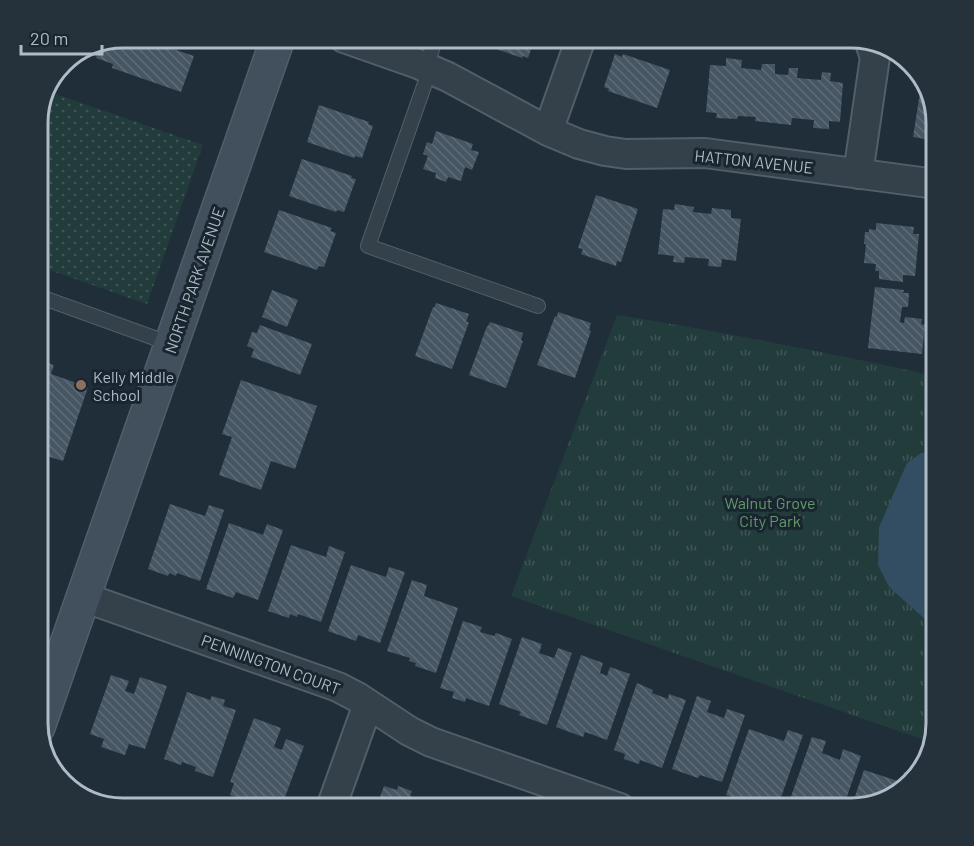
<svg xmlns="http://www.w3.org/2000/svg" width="974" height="846" font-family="Barlow,sans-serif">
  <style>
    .grass { fill: url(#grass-dots) }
    .park { fill: url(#park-tufts) }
    .water { fill: #334d62 }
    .building { fill: url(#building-back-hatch) }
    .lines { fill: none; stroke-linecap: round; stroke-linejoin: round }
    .lane-casing { stroke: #525e68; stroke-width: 16 }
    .street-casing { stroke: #525e68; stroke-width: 32 }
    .secondary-casing { stroke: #525e68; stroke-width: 36 }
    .lane { stroke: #34404a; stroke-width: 14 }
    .street { stroke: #34404a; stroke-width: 28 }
    .secondary { stroke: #424f5d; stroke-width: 33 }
    .education-dot { fill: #8d6e63; stroke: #19252f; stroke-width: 2 }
    .labels { text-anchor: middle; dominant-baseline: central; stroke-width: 6; stroke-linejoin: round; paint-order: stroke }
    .street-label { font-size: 16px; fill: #afbbc6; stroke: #19252f }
    .poi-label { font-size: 16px; fill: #afbbc6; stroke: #19252f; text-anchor: start }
    .park-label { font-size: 16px; fill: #65986b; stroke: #19252f }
    .rim { fill: none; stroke: #afbbc6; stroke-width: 3 }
  </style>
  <defs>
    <pattern id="grass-dots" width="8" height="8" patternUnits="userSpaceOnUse" patternTransform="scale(1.5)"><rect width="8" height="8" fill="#223b3b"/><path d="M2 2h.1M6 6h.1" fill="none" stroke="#405556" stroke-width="1.8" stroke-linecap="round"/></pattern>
    <pattern id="park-tufts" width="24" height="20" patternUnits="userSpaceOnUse" patternTransform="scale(1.5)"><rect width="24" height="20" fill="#223b3b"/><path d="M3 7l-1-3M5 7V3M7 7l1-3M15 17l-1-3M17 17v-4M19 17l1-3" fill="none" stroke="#405556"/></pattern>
    <pattern id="building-back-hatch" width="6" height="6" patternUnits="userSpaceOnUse" patternTransform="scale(1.5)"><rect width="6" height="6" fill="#465663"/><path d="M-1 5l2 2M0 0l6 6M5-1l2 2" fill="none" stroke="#5e6c78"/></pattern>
  </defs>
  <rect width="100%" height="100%" fill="#202e3a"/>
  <!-- grass -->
  <path class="grass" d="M50,92L203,145L147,304L38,266V117Z"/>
  <!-- park -->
  <path class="park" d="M617,315C724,332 830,353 936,376V728L930,742L511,596Z"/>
  <!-- water -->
  <path class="water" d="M936,452V629L927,621L889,587L878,565L879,527L907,463L921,453Z"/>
  <!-- building -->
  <path class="building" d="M123,38H140L194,56L181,92L112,68L113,64L96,58L100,46Z
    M474,38H535L528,58L523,56L522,58L473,41Z
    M656,38H686L683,47Z
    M79,54L72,66L65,61L66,59Z
    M615,54L622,57L623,54L670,70L657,108L608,91L609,89L604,87Z
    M726,58L742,60L741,68L761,70L762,64H775V74L788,75L789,68H798L797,78L821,80L822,72L831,73L830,81L843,83L840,122L829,121V129L813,128L814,120L792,118L791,125L755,121L756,117L738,116L737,119L716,118L717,113L706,112L710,65L726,66Z
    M921,86L936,123V141L913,137Z
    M319,105L369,122L368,124L373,126L362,158L355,156L354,158L307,142Z
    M436,131L473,144L471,150L479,152L472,170L465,167L461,181L448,177L446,182L435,178L436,173L423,169L428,156L423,154L427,142L432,144Z
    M302,159L352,176L351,178L356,179L344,212L337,210L336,212L289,196Z
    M596,195L638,209L621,262L617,261L616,266L581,254L583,249L578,248Z
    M675,204L694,207L693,212L711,214L712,208L731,210V218L741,219L736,261L722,259L721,267L708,266L709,259L685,257L684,263L673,262L674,256L658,254L663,209L674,210Z
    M279,210L332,228L330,231L336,233L324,267L319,266L317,270L264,252Z
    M876,223L914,227L913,234H919L915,276L903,275V282L879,279V271H875L876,264L864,263L866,244H864L865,232H869V229L876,230Z
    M875,287L904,290L903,293H909L908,307H902L900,322L904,323L905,317L922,319L921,324L925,325L922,354L868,348Z
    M272,290L298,300L287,327L262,317Z
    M436,303L469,314L466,322H469L452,369L415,356L433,307L434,308Z
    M558,312L591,323L589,330L591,331L575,378L537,365L555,316L557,317Z
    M490,322L523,333L521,340L523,341L506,388L469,375L487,326H488Z
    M260,325L312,344L300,375L251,357L254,349L247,346L252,332L257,333Z
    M38,342L46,345L41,360L54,365L51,374L88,387L63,461L40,454L38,460Z
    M241,380L317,406L295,469L271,461L261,490L219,475L232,437L222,434Z
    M170,504L205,516L209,505L224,510L200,581L177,573L176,576L169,573L168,576L148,569Z
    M229,523L263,535L267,524L283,530L258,600L236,592L233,598L206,589Z
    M291,545L326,557L329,546L345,552L321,622L298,614L297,617L290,614L289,618L268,611Z
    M351,565L386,577L389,567L405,572L380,643L358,635L356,641L328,631Z
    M412,580L427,585L424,596L458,608L436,673L415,666L416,663L409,661L410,658L387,651Z
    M463,621L482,627L480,632L494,636L496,633L512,639L489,706L466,698L465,702L452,698L454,692L440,688Z
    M522,637L542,644L539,653L554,658L558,648L572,653L547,725L519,715L521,712L499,704Z
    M581,655L603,663L600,673L607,676L610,667L630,674L607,740L585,732L583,737L556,727Z
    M111,675L129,681L125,691L134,694L140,677L167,686L145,749L129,744L125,755L101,747L104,739L90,734Z
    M637,683L653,690L652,693L668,699L669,694L686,700L662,768L640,760L639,764L624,759L625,754L614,750Z
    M187,692L210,700L212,696L225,700L223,706L236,710L213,777L195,771L196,767L182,762L181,765L164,759Z
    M697,696L711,701L707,712L724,718L727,709L745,715L722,782L700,775L698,778L672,769Z
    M254,718L281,728L274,747L282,750L286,739L304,746L281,808H267L230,795L234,783L230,782Z
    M749,729L784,741L788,730L803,735L778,806L757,799L756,802L748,799L747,802L726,795Z
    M812,737L826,741L822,753L840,760L843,749L861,756L843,808H787Z
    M864,770L901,782L904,772L915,776L912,783L851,808Z
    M384,786L397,790L398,786L412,791L410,796L433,804L431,808H376Z
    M448,802L466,808H445Z"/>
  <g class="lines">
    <defs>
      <path id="lane" d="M426,67L436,38
        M430,69L368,246L538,306
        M38,296L171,344"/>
      <path id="street" d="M344,38L418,64L448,77L548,131L579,144L605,151L626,154L705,153L936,184
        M548,131L581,38
        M858,174L875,57L871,46
        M83,597L338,687L359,698L409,731L431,742L620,808
        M331,808L368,704"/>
      <path id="secondary" d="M38,727L278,38"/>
    </defs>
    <!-- lane casing -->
    <use href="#lane" class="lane-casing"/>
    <!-- street casing -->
    <use href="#street" class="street-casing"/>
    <!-- secondary casing -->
    <use href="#secondary" class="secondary-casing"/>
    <!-- lane -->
    <use href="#lane" class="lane"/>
    <!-- street -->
    <use href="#street" class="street"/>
    <!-- secondary -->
    <use href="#secondary" class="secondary"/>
  </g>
  <!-- markers -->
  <circle class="education-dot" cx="81" cy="385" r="6"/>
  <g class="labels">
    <!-- street labels -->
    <g class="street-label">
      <text transform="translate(754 161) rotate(6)">HATTON AVENUE</text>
      <text transform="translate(194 280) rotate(-71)">NORTH PARK AVENUE</text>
      <text transform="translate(271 664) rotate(20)">PENNINGTON COURT</text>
    </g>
    <!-- poi labels -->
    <g class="poi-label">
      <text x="93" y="376">Kelly Middle<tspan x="93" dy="18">School</tspan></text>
    </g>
    <!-- park labels -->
    <g class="park-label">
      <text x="770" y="502">Walnut Grove<tspan x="770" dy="18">City Park</tspan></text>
    </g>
  </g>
  <!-- crop -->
  <path d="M0 0H974V846H0ZM123 48H851A75 75 0 0 1 926 123V723A75 75 0 0 1 851 798H123A75 75 0 0 1 48 723V123A75 75 0 0 1 123 48Z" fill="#25313b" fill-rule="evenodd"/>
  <path class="rim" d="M123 48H851A75 75 0 0 1 926 123V723A75 75 0 0 1 851 798H123A75 75 0 0 1 48 723V123A75 75 0 0 1 123 48Z"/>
  <!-- scale -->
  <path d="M21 45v9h81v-9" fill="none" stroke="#afbbc6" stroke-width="3"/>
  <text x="30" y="45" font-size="18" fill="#afbbc6" stroke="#19252f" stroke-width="4.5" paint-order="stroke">20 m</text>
</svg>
